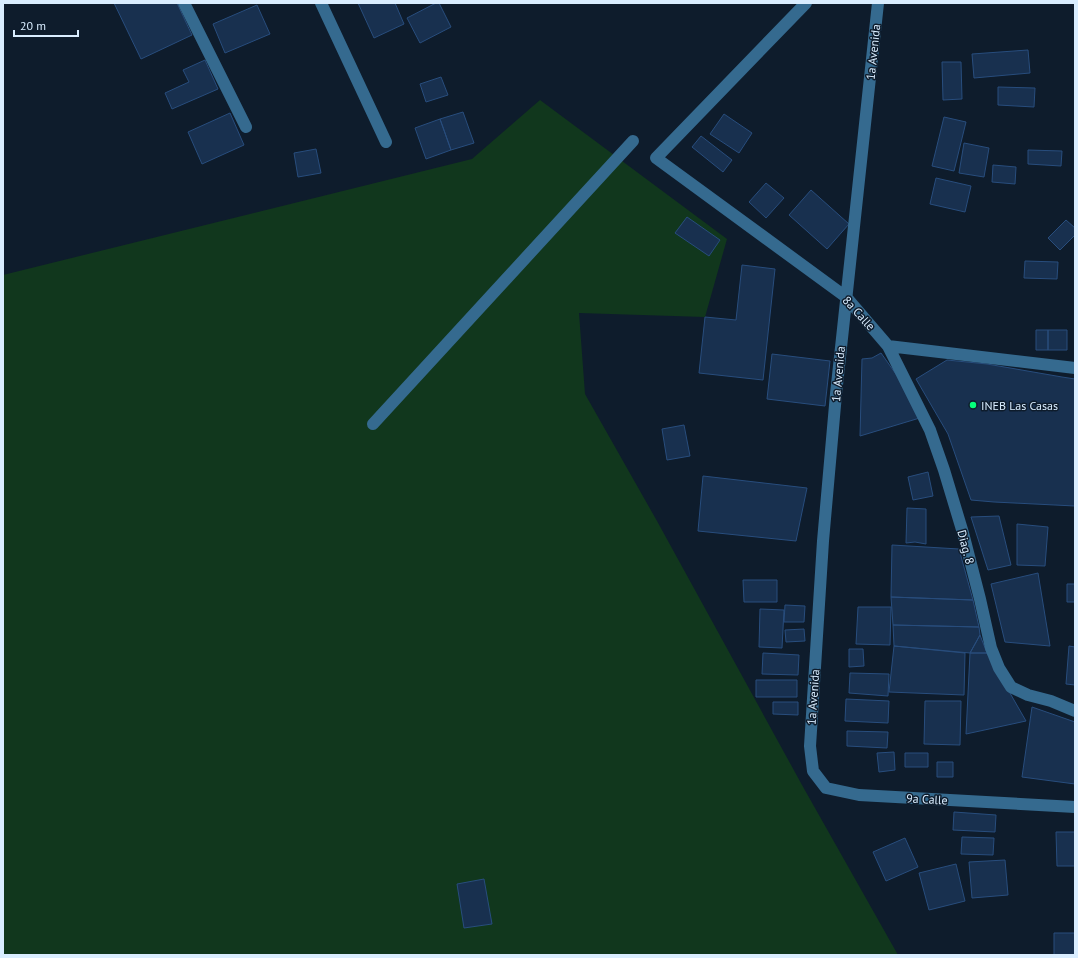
<svg xmlns="http://www.w3.org/2000/svg" width="1078" height="958" font-family="'PT Sans',sans-serif">
  <style>
    .green { fill: #11371d }
    .building { fill: #18304f; stroke: #284d7d }
    .lines { fill: none; stroke-linecap: round; stroke-linejoin: round }
    .minor { stroke: #356a8f; stroke-width: 12 }
    .poi-dot { fill: #05ff7b; stroke: #0e1c2c; stroke-width: 1.5 }
    .labels { text-anchor: middle; dominant-baseline: central; stroke-width: 3; stroke-linejoin: round; paint-order: stroke }
    .street-label { font-size: 12px; fill: #d9edff; stroke: #0e1c2c }
    .poi-label { font-size: 12px; fill: #d9edff; stroke: #0e1c2c; text-anchor: start }
  </style>
  <rect width="100%" height="100%" fill="#0e1c2c"/>
  <!-- green -->
  <path class="green" d="M540,100L727,239L705,317L579,313L585,394L657,521L802,785L898,955H3V275L472,159Z"/>
  <!-- building -->
  <path class="building" d="M114,3H177L192,35L141,59Z
    M358,3H395L404,24L374,38Z
    M436,3H439L451,27L420,43L407,18Z
    M257,5L270,34L225,53L213,24Z
    M1028,50L1030,73L974,78L972,54Z
    M205,60L218,89L172,109L165,93L189,82L183,70Z
    M942,62H961L962,99L943,100Z
    M441,77L448,95L426,102L420,84Z
    M998,87L1035,88L1034,107L998,105Z
    M463,112L474,143L451,150L440,119Z
    M230,113L244,145L202,164L188,132Z
    M724,114L752,133L739,153L710,134Z
    M944,117L966,122L954,171L932,166Z
    M440,119L451,150L426,159L415,128Z
    M701,136L732,160L723,172L692,147Z
    M964,143L989,148L984,177L959,173Z
    M316,149L321,173L298,177L294,153Z
    M1028,150L1062,151L1061,166L1028,164Z
    M993,165L1016,167L1015,184L992,182Z
    M936,178L971,186L965,212L930,204Z
    M766,183L784,198L766,218L749,202Z
    M811,190L849,224L827,249L789,215Z
    M687,217L720,240L709,256L675,233Z
    M1066,220L1075,228V235L1060,250L1048,238Z
    M1025,261L1058,262L1057,279L1024,278Z
    M742,265L775,269L763,380L699,373L705,317L736,320Z
    M1036,330H1048V350H1036Z
    M1048,330H1067V350H1048Z
    M881,353L903,384L923,417L860,436L862,359L872,358Z
    M772,354L830,361L825,406L767,399Z
    M947,360L987,364L1062,377L1075,379V506L994,502L971,500L948,434L916,379Z
    M684,425L690,456L667,460L662,429Z
    M928,472L933,496L913,500L908,477Z
    M703,476L807,488L796,541L698,531Z
    M907,508L926,509V544L915,542L906,543Z
    M999,516L1011,565L988,570L971,517Z
    M1017,524L1048,527L1045,566L1017,565Z
    M892,545L959,549L973,600L891,597Z
    M1038,573L1050,646L1005,642L991,584Z
    M743,580H777V602H744Z
    M1067,584H1075V602H1067Z
    M891,597L973,600L979,627L893,625Z
    M785,605L805,606L804,622H784Z
    M858,607H891L890,645L856,644Z
    M760,609L784,610L782,648L759,647Z
    M893,625L979,627L980,635L970,653L894,646Z
    M804,629L805,641L786,642L785,630Z
    M980,635L987,653H970Z
    M894,646L965,653L964,695L889,692Z
    M1069,646L1075,647V685L1066,684Z
    M849,649H863L864,666L849,667Z
    M763,653L799,655L798,675L762,674Z
    M970,653H987L1026,721L966,734Z
    M850,673L889,674L888,696L849,693Z
    M756,680H797V697H756Z
    M846,699L889,701L888,723L845,721Z
    M925,701H961L960,745L924,744Z
    M773,702H798V715L773,714Z
    M1032,707L1075,722V784L1022,777Z
    M847,731L888,732L887,748L847,746Z
    M894,752L895,770L879,772L877,753Z
    M905,753H928V767H905Z
    M937,762H953V777H937Z
    M954,812L996,815L995,832L953,830Z
    M1056,832H1075V866H1057Z
    M962,837L994,838L993,855L961,854Z
    M905,838L918,867L886,881L873,852Z
    M1005,860L1008,895L972,898L969,862Z
    M956,864L965,901L929,910L919,873Z
    M484,879L492,924L464,928L457,884Z
    M1054,933H1075V955H1054Z"/>
  <g class="lines">
    <!-- minor -->
    <path class="minor" d="M184,3L246,127
      M321,3L386,142
      M806,3L656,158L846,297L888,346L1075,368
      M878,3L836,394L823,541L810,746L813,771L826,788L859,795L1075,807
      M888,346L930,430L944,470L963,533L980,599L991,648L999,668L1011,687L1028,695L1051,701L1075,711
      M373,424L633,141"/>
  </g>
  <!-- markers -->
  <circle class="poi-dot" cx="973" cy="405" r="4"/>
  <g class="labels">
    <!-- street labels -->
    <g class="street-label">
      <text transform="translate(873 52) rotate(-84)">1a Avenida</text>
      <text transform="translate(859 313) rotate(48)">8a Calle</text>
      <text transform="translate(838 374) rotate(-85)">1a Avenida</text>
      <text transform="translate(966 547) rotate(75)">Diag. 8</text>
      <text transform="translate(813 697) rotate(-86)">1a Avenida</text>
      <text transform="translate(927 799) rotate(3)">9a Calle</text>
    </g>
    <!-- poi labels -->
    <g class="poi-label">
      <text x="981" y="405">INEB Las Casas</text>
    </g>
  </g>
  <!-- border -->
  <rect width="1078" height="958" fill="none" stroke="#d9edff" stroke-width="8"/>
  <!-- scale -->
  <path d="M14 30v6h64v-6" fill="none" stroke="#d9edff" stroke-width="2"/>
  <text x="20" y="30" font-size="12" fill="#d9edff" stroke="#0e1c2c" stroke-width="3" paint-order="stroke">20 m</text>
</svg>
